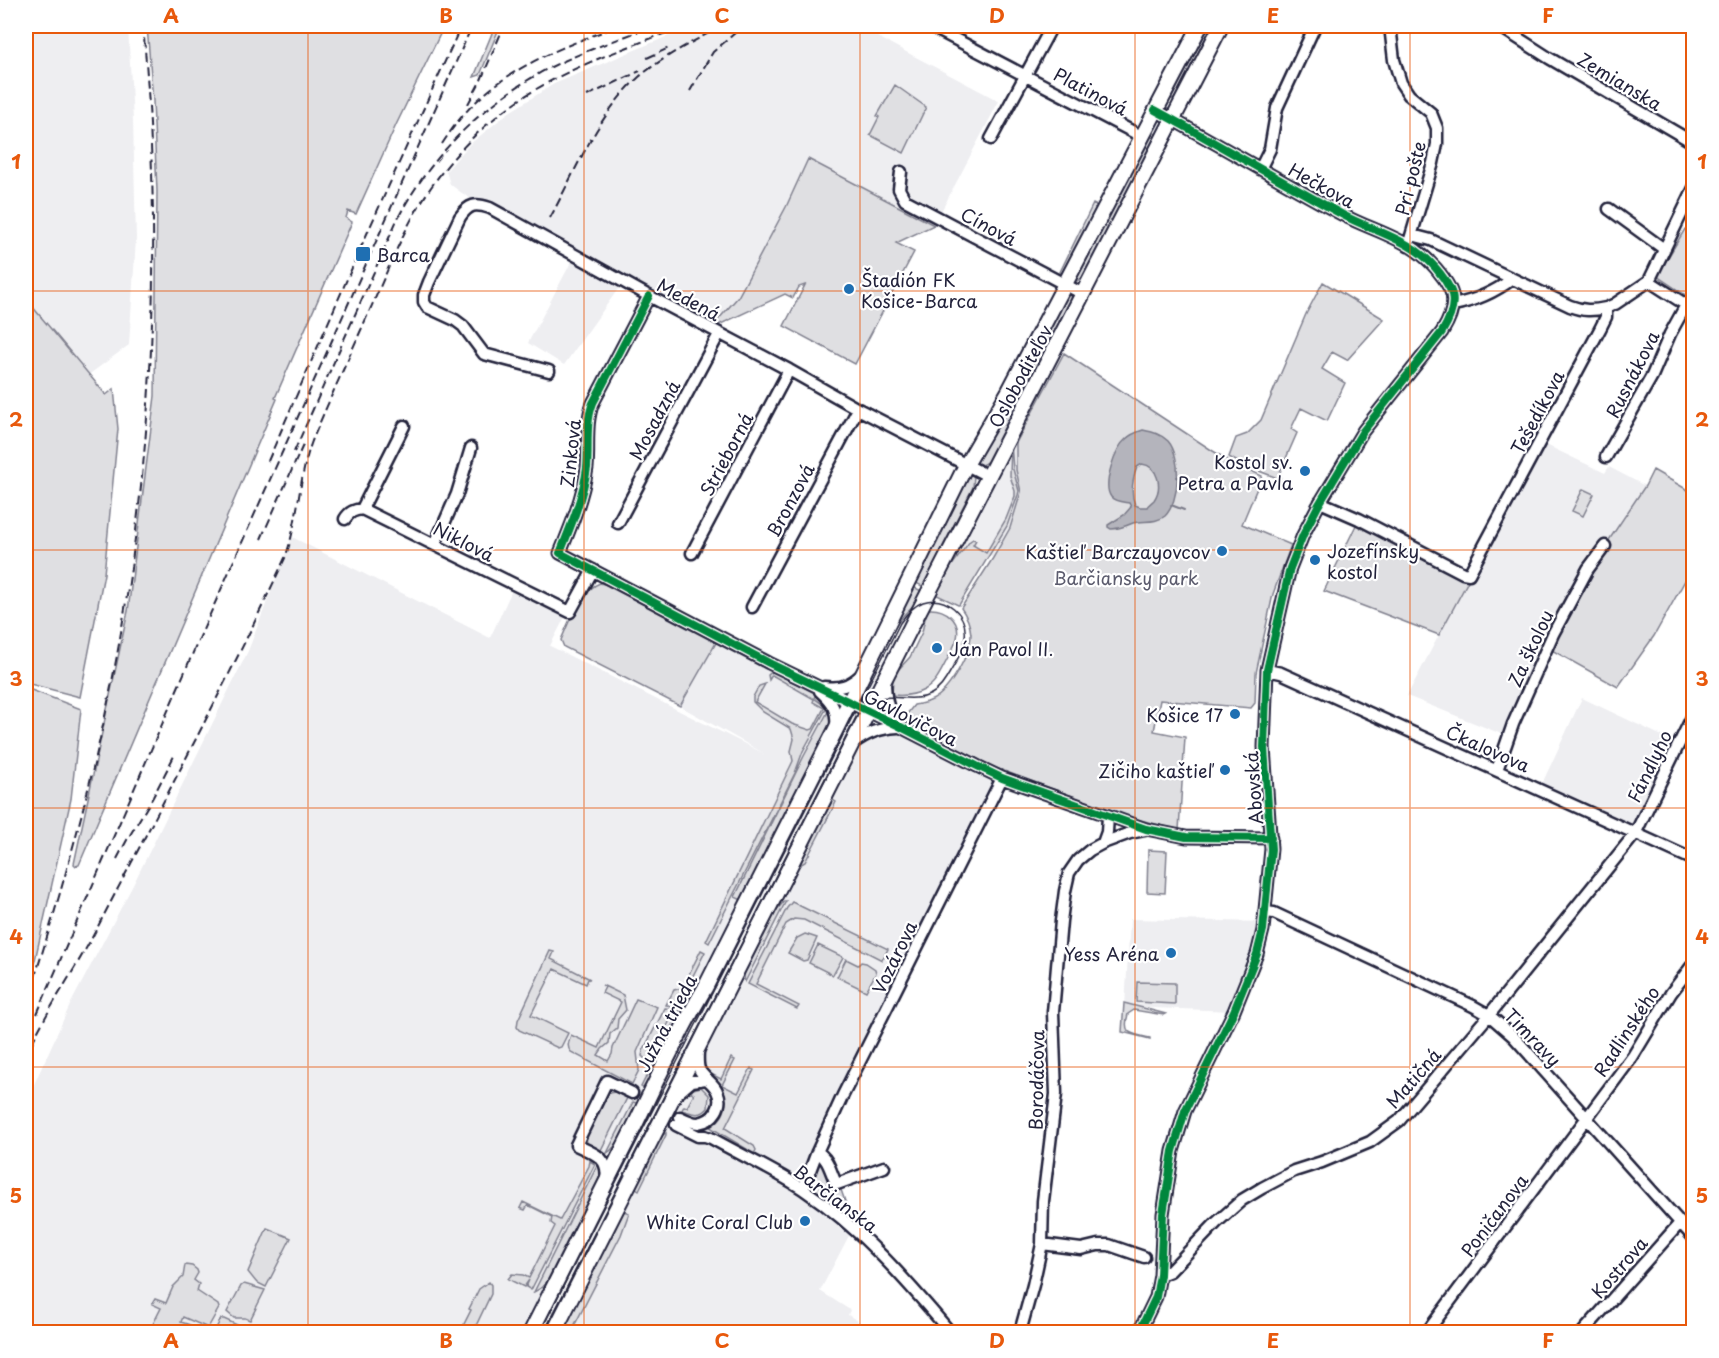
<svg xmlns="http://www.w3.org/2000/svg" width="1719" height="1358" font-family="'Playpen Sans',sans-serif">
  <style>
    .built { fill: #eeeef1 }
    .green { fill: #dfdfe2; stroke: #80808e; stroke-width: 1.5 }
    .water { fill: #b4b4bc; stroke: #7a7a88; stroke-width: 1.5; fill-rule: evenodd }
    .lines { fill: none; stroke-linecap: round; stroke-linejoin: round }
    .stream { stroke: #7a7a88; stroke-width: 2 }
    .minor-tunnel { stroke: #d3d3d8; stroke-width: 10; stroke-dasharray: 10 5; stroke-linecap: butt }
    .minor-casing { stroke: #22223b; stroke-width: 15 }
    .major-casing { stroke: #22223b; stroke-width: 18 }
    .minor { stroke: #fff; stroke-width: 10 }
    .major { stroke: #fff; stroke-width: 14 }
    .tram { stroke: #22223b; stroke-width: 1.5 }
    .rail { stroke: #22223b; stroke-width: 2; stroke-dasharray: 9 4.5; stroke-linecap: butt }
    .cycleway-casing { stroke: #fff; stroke-width: 11 }
    .cycleway { stroke: #00873e; stroke-width: 8 }
    .grid { fill: none; stroke: #e8590c; stroke-width: 1.5; stroke-opacity: 0.55 }
    .poi-dot { fill: #1f6fb2; stroke: #fff; stroke-width: 2 }
    .labels { text-anchor: middle; dominant-baseline: central; stroke-width: 4.5; stroke-linejoin: round; paint-order: stroke }
    .street-label { font-size: 18px; fill: #22223b; stroke: #fff }
    .poi-label { font-size: 18px; fill: #22223b; stroke: #fff; text-anchor: end }
    .park-label { font-size: 18px; fill: #5b5b6d; stroke: #fff }
    .neatline { fill: none; stroke: #e8590c; stroke-width: 2 }
    .grid-label { font-size: 20px; text-anchor: middle; font-weight: bold; fill: #e8590c }
  </style>
  <rect width="100%" height="100%" fill="#fff"/>
  <filter id="ink" filterUnits="userSpaceOnUse"><feTurbulence type="fractalNoise" baseFrequency=".0167" numOctaves="2"/><feDisplacementMap in="SourceGraphic" scale="12" xChannelSelector="R" yChannelSelector="G"/><feConvolveMatrix kernelMatrix="1 2 1 2 8 2 1 2 1" color-interpolation-filters="sRGB"/></filter>
  <g filter="url(#ink)">
    <!-- built -->
    <path class="built" d="M26,26H128L133,121L136,239L129,345L26,421Z
      M692,26H857L999,101L934,225L808,159L786,207L738,297L710,329L623,282L564,365L528,343L575,255L480,205L459,191L450,184L446,171L470,144L508,113L554,84Z
      M1009,435L1018,439L1016,443L1015,458L1021,492L1010,528L993,558L986,553L943,579Z
      M1540,442L1605,473L1609,467L1645,486L1588,569L1509,737L1407,696Z
      M292,537L490,638L513,588L567,613L550,646L765,754L680,706L717,641L813,685L835,710L531,1332H26V1102L70,1005L134,883L248,651Z
      M1582,698L1679,744L1635,834L1539,790Z
      M899,726L1002,778L969,843L803,1189L853,1228L820,1291L850,1310L848,1315L876,1332H554L851,745Z
      M1130,919L1264,922L1234,1011L1125,1007Z"/>
    <!-- green -->
    <path class="green" d="M147,26H444L396,125L356,214L348,211L346,218L352,222L275,398L277,399L79,865L76,866L74,864L128,611L155,396L157,191L153,101Z
      M495,26H500L480,75L474,77Z
      M1205,26H1216L1177,102L1169,97Z
      M895,85L926,107L904,153L870,135L879,117L877,116Z
      M1150,130L1159,136L1086,275L1077,281L1074,280Z
      M808,159L934,225L896,243L914,252L855,364L784,326L805,285L799,287L793,298L785,294L710,329L738,297L786,207Z
      M1093,204L1099,207L1066,271L1059,274Z
      M1685,229L1693,234V300L1657,276Z
      M1323,282L1384,319L1347,360L1332,352L1322,369L1345,383L1327,421L1301,408L1291,429L1297,433L1280,472L1281,476L1280,479L1243,465L1229,457L1236,438L1247,434L1261,420L1306,314Z
      M1066,292H1069L1071,294L1072,302L1051,344L1041,339Z
      M26,299L106,395L114,389L118,429L104,574L80,697L26,683Z
      M1040,341L1050,346L991,459C986,462 980,468 974,465L975,458Z
      M1064,353L1213,451L1226,459L1262,476L1242,524L1291,545L1273,594L1256,673L1255,703L1251,708L1160,700L1154,731L1185,737L1179,830L1129,817L996,768L918,730L906,720L907,714L914,705C920,704 926,703 932,700C949,692 971,653 971,634C970,624 967,616 961,608L993,558L1010,528L1021,492L1016,470V443Z
      M1011,443L1013,469L1019,491L1018,495L1007,526L959,605H958L935,594L942,579L970,541L973,539L976,540L973,545L986,553L1006,519L1015,496V491L1010,476Z
      M1653,470L1693,493V566L1654,636L1618,687L1548,648L1605,546L1645,486Z
      M969,474L974,476L973,487L943,546L926,588L916,583L932,541Z
      M1583,489L1594,494L1583,516L1572,511Z
      M1359,519L1469,579L1439,635L1324,591Z
      M600,583L611,586L717,641L680,706L564,647L561,640C569,622 580,590 600,583Z
      M913,587L924,592C918,604 907,609 900,620C885,642 873,671 861,695V690Z
      M929,609C945,608 961,620 957,638C955,646 950,653 947,660C941,671 936,684 924,690C915,695 902,696 892,695L893,678L898,670L910,657L922,632L926,614Z
      M773,671L822,697L827,707L815,696L814,698L822,704L826,709L803,751L795,773L709,943L706,941L793,761L791,751L794,739L791,729L763,712L753,702V697L759,686L765,684L755,702L792,724L810,730L813,729L824,708L813,702L814,699L772,675L769,680L768,675Z
      M26,688L81,709L71,799L29,987L26,994Z
      M830,708L831,726L744,901L735,897L804,756Z
      M847,720H849L698,1018L695,1016L657,1092L660,1093L539,1332H536L656,1091Z
      M833,800L836,802L805,862L798,866L793,874L807,845Z
      M1148,850L1167,851L1165,893L1147,892Z
      M784,901H786L785,903L745,982C740,969 760,932 769,920C773,913 779,908 784,901Z
      M792,902L888,949L882,960L804,920L794,919L786,924L756,984L799,1006L797,1009L748,984L787,908Z
      M805,934L817,938L807,960L803,961L788,953L797,938Z
      M818,945L843,957L833,975L809,963Z
      M701,950L705,952L677,1007L666,1005L674,990L682,988Z
      M550,951L554,952L551,959L590,979H588L586,984L554,969L531,1015L568,1033L561,1047L558,1048L519,1030L517,1027L518,1020Z
      M846,959L858,965L861,962L866,963L875,969L876,973L866,991L837,977Z
      M1137,982L1175,983V1004L1136,1002Z
      M602,985L623,995L626,1010L618,1019L617,1028L610,1034L609,1043L602,1049L598,1055L608,1061L612,1054L613,1048L636,999L657,1007L637,1052L639,1070L632,1084L571,1052C566,1047 569,1041 571,1035L599,1048L621,1002L602,993L605,987Z
      M1124,1003L1166,1014L1164,1015L1134,1010L1128,1014C1122,1036 1132,1033 1150,1038V1039L1122,1032Z
      M665,1008L676,1009L651,1057L645,1059L642,1056L643,1051Z
      M680,1009L686,1010L660,1062L643,1088L641,1087Z
      M731,1058L735,1060L722,1085L738,1093L751,1068L754,1070L725,1128L754,1146L756,1150L753,1156L746,1152L747,1149L710,1127C737,1110 724,1088 705,1071L721,1079Z
      M701,1087L709,1095L708,1108C701,1116 695,1114 685,1111L683,1115L680,1114L684,1106L687,1107L694,1094L691,1092L693,1089Z
      M615,1092L627,1098L600,1152L587,1145L586,1134L606,1095L609,1093Z
      M633,1102L637,1103C631,1116 619,1147 607,1153Z
      M666,1133V1135L639,1190L636,1188L643,1168L663,1135Z
      M590,1161L595,1164L531,1290L526,1287L529,1280L524,1287L508,1279L512,1274L523,1275L529,1278L555,1226L551,1223L552,1217L528,1205L525,1210L520,1208L523,1202L560,1220L589,1166Z
      M818,1162L825,1165L834,1189L840,1187L846,1204L834,1209L811,1191L813,1175Z
      M598,1164L601,1170L600,1176L547,1281L543,1287L534,1292Z
      M624,1211L629,1213L621,1235L571,1332H560L605,1242Z
      M267,1228L291,1238L266,1287L256,1282L248,1272Z
      M185,1265L192,1266L197,1270L198,1273L194,1280L199,1284L197,1291L218,1305L219,1308L209,1326L208,1328L183,1317L181,1322L190,1325L186,1332H156L150,1330L161,1308L152,1304L155,1299L166,1303L173,1287L183,1277Z
      M489,1282L491,1285V1294L473,1332H460L471,1310L469,1309L479,1289Z
      M244,1284L265,1290L250,1320L245,1318H234L227,1312L241,1286Z
      M221,1319H224L246,1329L244,1332H214Z"/>
    <!-- water -->
    <path class="water" d="M1143,430C1153,432 1161,434 1168,441C1182,457 1180,501 1165,516C1155,524 1144,520 1133,523C1126,526 1119,529 1111,529L1108,527V525L1124,515L1131,507L1129,503C1124,502 1115,502 1111,497C1102,485 1115,448 1126,439C1131,434 1137,432 1143,430ZM1142,464C1158,466 1163,487 1154,500C1153,501 1147,506 1147,507H1140L1135,505C1130,493 1133,478 1137,467Z"/>
    <g class="lines">
      <!-- stream -->
      <path class="stream" d="M1177,477L1187,479L1193,485
        M1171,505L1184,510
        M1166,574L1170,580"/>
      <!-- minor-tunnel -->
      <path class="minor-tunnel" d="M632,1093L680,1117"/>
      <defs>
        <path id="minor" d="M930,26L1141,136
          M1390,26L1394,60L1401,83L1409,95L1431,113L1437,128V144L1433,163L1408,246
          M1499,26L1549,58L1694,143
          M991,139L1052,26
          M1260,169L1270,149L1277,108L1315,26
          M901,172L899,189L905,200L1083,294
          M1609,209L1664,249
          M1412,235L1431,240L1570,306C1583,311 1592,311 1606,308
          M1649,281L1694,310
          M649,296L593,403C585,423 589,446 587,468C583,497 571,526 560,553L769,663L899,726L977,766L1002,778L1146,829L1186,837L1271,838
          M1453,305C1474,301 1495,292 1512,279
          M549,371L484,354L463,326L455,320L427,307L424,302V295L429,282L460,217C469,204 475,203 490,208L649,296L789,370L858,409L988,476
          M1606,457L1652,376L1670,334L1686,305
          M1320,502L1359,519L1463,573L1469,574L1600,329L1606,317V308L1615,304L1649,281L1694,188
          M362,509L404,426
          M345,519C349,512 354,510 362,509L570,612L593,570
          M618,523L719,334
          M435,544L457,494L471,448
          M692,553L789,370
          M752,607L858,409
          M1267,670L1281,673L1694,860
          M885,679C885,696 887,711 897,724
          M824,687C840,689 849,686 861,675
          M820,691C832,702 838,711 836,727
          M852,744C867,733 879,728 898,727
          M1497,770L1513,724L1553,634L1588,569L1605,546
          M1103,843L1107,832L1108,816
          M1266,912L1274,913L1473,1006L1489,1015L1513,1036L1694,1238
          M678,1093L692,1081L706,1079
          M680,1117C686,1120 692,1123 698,1123C714,1121 724,1105 717,1091C713,1082 703,1078 699,1069C697,1063 698,1056 698,1049
          M676,1125L698,1136H705L711,1138C741,1155 774,1170 803,1189C861,1228 906,1280 950,1332
          M817,1152C828,1158 830,1170 835,1181L837,1184L884,1167
          M606,1180C610,1157 593,1153 576,1145L607,1081L632,1093
          M803,1189L817,1152L843,1095L1002,778
          M1042,1244L1081,1249L1098,1245H1109L1144,1257
          M1160,1275L1170,1271L1216,1223L1242,1200L1262,1188L1294,1171L1322,1162L1370,1142L1399,1121L1489,1015L1635,834L1694,713
          M1020,1332L1033,1285L1042,1244L1043,1201L1056,1094L1053,1012L1061,921L1065,891L1069,873L1078,860L1090,850L1103,843L1130,833L1145,830
          M1139,1332L1156,1297L1160,1275L1163,1214L1173,1151L1185,1111L1234,1011L1257,954L1263,930L1271,849L1264,747L1267,670L1290,568L1303,535L1318,506L1363,431L1442,332C1450,319 1457,303 1450,289C1443,275 1430,260 1417,251C1395,235 1367,228 1343,215C1280,181 1218,144 1155,110
          M1427,1332L1633,1056L1671,993L1694,963
          M1583,1332L1680,1223"/>
        <path id="major" d="M531,1332C565,1264 600,1196 634,1127C657,1080 678,1033 705,988L835,731L966,465L1009,391L1200,26
          M554,1332L919,611L1221,26"/>
      </defs>
      <!-- minor casing -->
      <use href="#minor" class="minor-casing"/>
      <!-- major casing -->
      <use href="#major" class="major-casing"/>
      <!-- minor -->
      <use href="#minor" class="minor"/>
      <!-- major -->
      <use href="#major" class="major"/>
      <!-- tram -->
      <path class="tram" d="M540,1332L900,623C906,614 913,606 923,602C946,595 968,614 965,637C964,651 953,667 946,679C922,720 882,677 859,713L544,1332"/>
      <!-- rail -->
      <path class="rail" d="M647,58L671,47
        M690,91L713,52L743,26
        M587,96L640,71
        M468,104L481,80L504,26
        M442,144C453,127 465,111 480,98C518,63 570,44 618,26
        M550,218C576,170 598,114 639,77C664,56 694,41 722,26
        M294,452L397,220C430,155 487,100 551,67C584,51 619,39 653,26
        M268,461L361,247L461,26
        M261,539L303,445
        M117,859L127,840L153,797L175,754
        M26,1005C56,910 84,814 105,716C153,490 164,256 143,26
        M37,1014L195,648L472,26
        M26,1027L36,1002
        M26,1056C45,1012 73,974 95,932C160,808 226,685 285,558C299,520 298,479 312,441C330,398 350,355 369,312C384,279 397,245 415,213C440,168 476,129 519,100C569,66 629,47 685,26"/>
      <defs>
        <path id="cycleway" d="M649,296L593,403C585,423 589,446 587,468C583,497 571,526 560,553L769,663L899,726L977,766L1002,778L1146,829L1186,837L1271,838
          M1139,1332L1156,1297L1160,1275L1163,1214L1173,1151L1185,1111L1234,1011L1257,954L1263,930L1271,849L1264,747L1267,670L1290,568L1303,535L1318,506L1363,431L1442,332C1450,319 1457,303 1450,289C1443,275 1430,260 1417,251C1395,235 1367,228 1343,215C1280,181 1218,144 1155,110"/>
      </defs>
      <!-- cycleway casing -->
      <use href="#cycleway" class="cycleway-casing"/>
      <!-- cycleway -->
      <use href="#cycleway" class="cycleway"/>
    </g>
  </g>
  <!-- grid -->
  <path class="grid" d="M308,26V1332M584,26V1332M860,26V1332M1135,26V1332M1410,26V1332M26,291H1694M26,550H1694M26,808H1694M26,1067H1694"/>
  <!-- markers -->
  <g class="poi-dot">
    <rect x="355" y="246" width="16" height="16" rx="3"/>
    <circle cx="849" cy="289" r="6"/>
    <circle cx="1305" cy="471" r="6"/>
    <circle cx="1222" cy="551" r="6"/>
    <circle cx="1315" cy="560" r="6"/>
    <circle cx="937" cy="648" r="6"/>
    <circle cx="1235" cy="714" r="6"/>
    <circle cx="1225" cy="770" r="6"/>
    <circle cx="1171" cy="953" r="6"/>
    <circle cx="805" cy="1221" r="6"/>
  </g>
  <g class="labels">
    <!-- street labels -->
    <g class="street-label">
      <text transform="translate(1620 81) rotate(31)">Zemianska</text>
      <text transform="translate(1091 91) rotate(28)">Platinová</text>
      <text transform="translate(1410 178) rotate(-76)">Pri pošte</text>
      <text transform="translate(1322 185) rotate(29)">Hečkova</text>
      <text transform="translate(989 226) rotate(28)">Cínová</text>
      <text transform="translate(689 299) rotate(28)">Medená</text>
      <text transform="translate(1632 374) rotate(-63)">Rusnákova</text>
      <text transform="translate(1020 376) rotate(-62)">Osloboditeľov</text>
      <text transform="translate(1537 412) rotate(-62)">Tešedíkova</text>
      <text transform="translate(654 420) rotate(-62)">Mosadzná</text>
      <text transform="translate(570 453) rotate(-84)">Zinková</text>
      <text transform="translate(726 454) rotate(-62)">Strieborná</text>
      <text transform="translate(790 500) rotate(-62)">Bronzová</text>
      <text transform="translate(464 541) rotate(27)">Niklová</text>
      <text transform="translate(1530 648) rotate(-65)">Za školou</text>
      <text transform="translate(911 717) rotate(27)">Gavlovičova</text>
      <text transform="translate(1488 748) rotate(24)">Čkalovova</text>
      <text transform="translate(1649 766) rotate(-64)">Fándlyho</text>
      <text transform="translate(1253 788) rotate(-94)">Abovská</text>
      <text transform="translate(894 957) rotate(-64)">Vozárova</text>
      <text transform="translate(666 1023) rotate(-62)">Južná trieda</text>
      <text transform="translate(1626 1031) rotate(-57)">Radlinského</text>
      <text transform="translate(1533 1037) rotate(46)">Timravy</text>
      <text transform="translate(1413 1078) rotate(-49)">Matičná</text>
      <text transform="translate(1036 1080) rotate(-89)">Borodáčova</text>
      <text transform="translate(836 1198) rotate(37)">Barčianska</text>
      <text transform="translate(1494 1215) rotate(-53)">Poničanova</text>
      <text transform="translate(1619 1267) rotate(-49)">Kostrova</text>
    </g>
    <!-- poi labels -->
    <g class="poi-label">
      <text x="376" y="254" text-anchor="start">Barca</text>
      <text x="861" y="279" text-anchor="start">Štadión FK<tspan x="861" dy="21">Košice-Barca</tspan></text>
      <text x="1293" y="461">Kostol sv.<tspan x="1293" dy="21">Petra a Pavla</tspan></text>
      <text x="1327" y="550" text-anchor="start">Jozefínsky<tspan x="1327" dy="21">kostol</tspan></text>
      <text x="1210" y="551">Kaštieľ Barczayovcov</text>
      <text x="949" y="648" text-anchor="start">Ján Pavol II.</text>
      <text x="1223" y="714">Košice 17</text>
      <text x="1213" y="770">Zičiho kaštieľ</text>
      <text x="1159" y="953">Yess Aréna</text>
      <text x="793" y="1221">White Coral Club</text>
    </g>
    <!-- park labels -->
    <g class="park-label">
      <text x="1126" y="577">Barčiansky park</text>
    </g>
  </g>
  <!-- margin -->
  <rect width="1719" height="1358" fill="none" stroke="#fff" stroke-width="66"/>
  <rect x="33" y="33" width="1653" height="1292" class="neatline"/>
  <g class="grid-label">
    <text x="171" y="23">A</text>
    <text x="446" y="23">B</text>
    <text x="722" y="23">C</text>
    <text x="997" y="23">D</text>
    <text x="1273" y="23">E</text>
    <text x="1548" y="23">F</text>
    <text x="16" y="169">1</text>
    <text x="1702" y="169">1</text>
    <text x="16" y="427">2</text>
    <text x="1702" y="427">2</text>
    <text x="16" y="686">3</text>
    <text x="1702" y="686">3</text>
    <text x="16" y="944">4</text>
    <text x="1702" y="944">4</text>
    <text x="16" y="1203">5</text>
    <text x="1702" y="1203">5</text>
    <text x="171" y="1348">A</text>
    <text x="446" y="1348">B</text>
    <text x="722" y="1348">C</text>
    <text x="997" y="1348">D</text>
    <text x="1273" y="1348">E</text>
    <text x="1548" y="1348">F</text>
  </g>
</svg>
